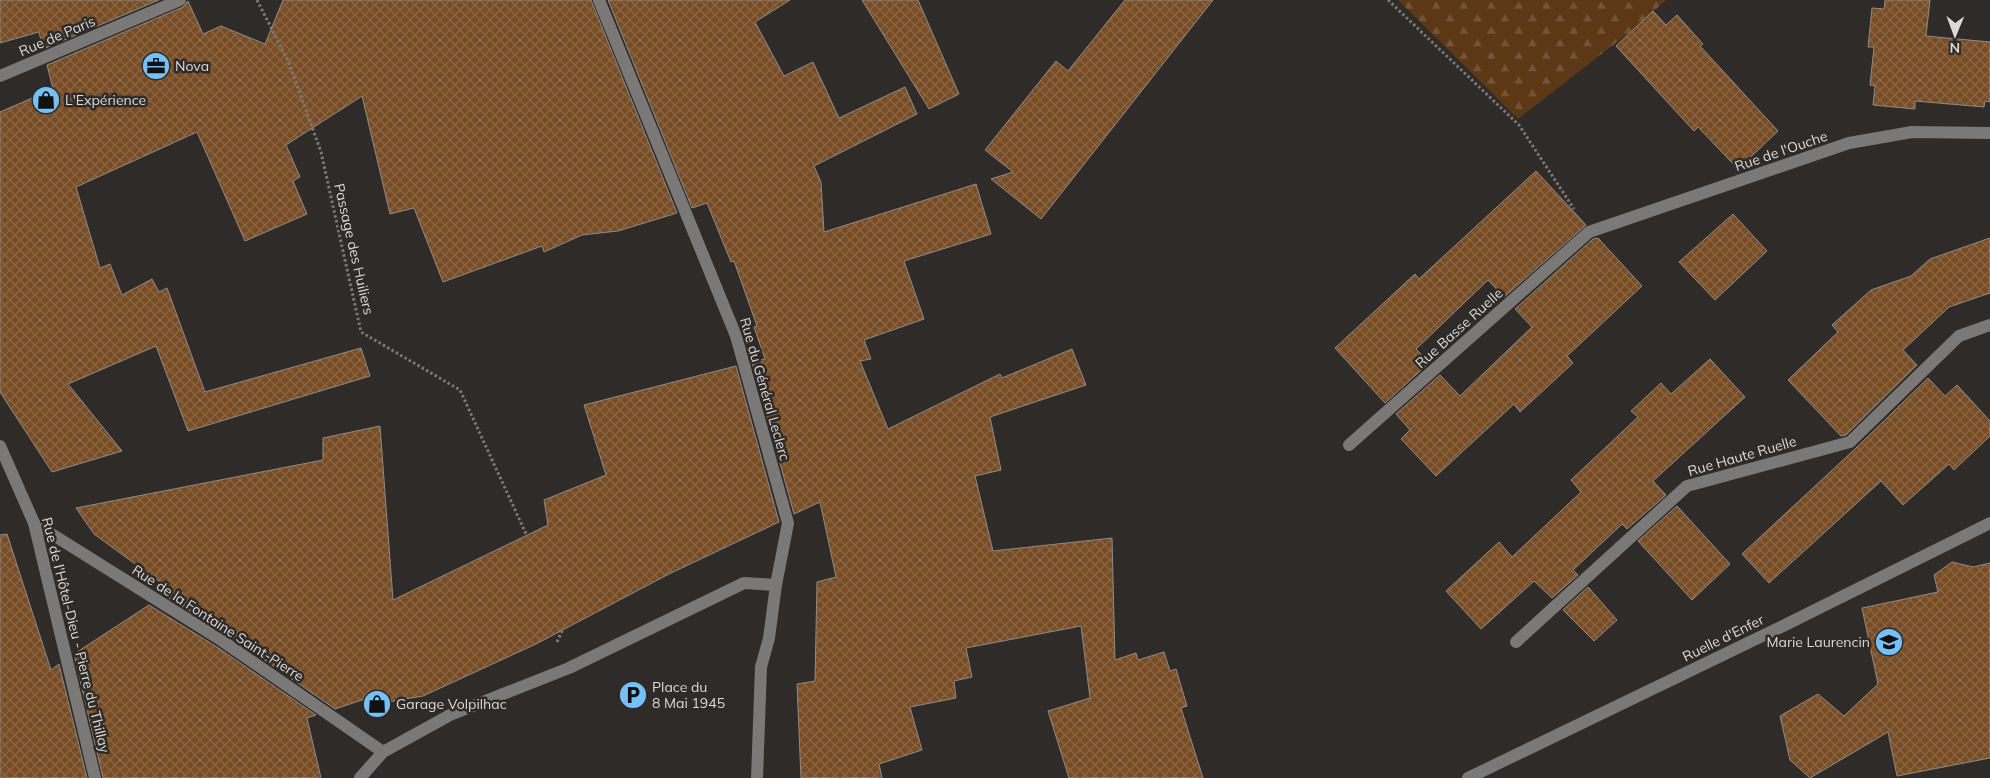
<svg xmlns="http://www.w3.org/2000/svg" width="1990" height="778" font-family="Mulish,sans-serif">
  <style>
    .forest { fill: url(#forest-firs) }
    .building { fill: url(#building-cross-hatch); stroke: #8f8b87 }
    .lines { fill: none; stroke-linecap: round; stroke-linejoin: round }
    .path { stroke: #7c7976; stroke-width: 3; stroke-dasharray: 2.5 2.5; stroke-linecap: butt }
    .minor { stroke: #7a7977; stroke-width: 12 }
    .labels { text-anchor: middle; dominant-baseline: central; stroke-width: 5; stroke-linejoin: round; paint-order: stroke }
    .street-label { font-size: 14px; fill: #dcdad8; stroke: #2e2b28 }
    .poi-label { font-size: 14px; fill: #dcdad8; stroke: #2e2b28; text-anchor: start }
  </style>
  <defs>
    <pattern id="forest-firs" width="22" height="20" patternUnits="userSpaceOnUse" patternTransform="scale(1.25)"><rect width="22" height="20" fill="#5c3816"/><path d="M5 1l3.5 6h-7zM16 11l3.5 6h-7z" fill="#735437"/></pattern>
    <pattern id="building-cross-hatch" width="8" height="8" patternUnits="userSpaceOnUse" patternTransform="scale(1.25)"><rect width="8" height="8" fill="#784d26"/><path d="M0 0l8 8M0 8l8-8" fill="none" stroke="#8b6645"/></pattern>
  </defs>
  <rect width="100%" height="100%" fill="#2e2b28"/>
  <!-- forest -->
  <path class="forest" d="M1398,0H1666L1635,28L1518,119Z"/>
  <!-- building -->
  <path class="building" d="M0,0H159L43,49L39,32L0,43Z
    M283,0H591L677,213L618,231L582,235L544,252L542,246L443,282L414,208L390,214L362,96L286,145L300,177L293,181L307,214L245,241L197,132L76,187L100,268L110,264L122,295L152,279L159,292L167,288L205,392L361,348L370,376L188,431L156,346L68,384L122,451L52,472L0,392V112L53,89L47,65L183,7L188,1L203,34L221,26L265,44Z
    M608,0H790L755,22L784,76L813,62L839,118L905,87L917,114L814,166L821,182L824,232L976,184L991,234L904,261L924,319L864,340L871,359L860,361L888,429L1000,374L1002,378L1072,349L1086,385L990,417L1001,470L975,476L993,551L1112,538L1115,660L1136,653L1138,660L1164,652L1170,671L1176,669L1187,706L1181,708L1203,778H1069L1048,711L1090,698L1081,626L966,648L972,677L954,681L956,698L910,707L922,750L879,764L882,778H801L797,684L815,681L817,582L836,577L820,502L794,514L752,362L765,359L754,327L757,326L734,261L731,262L707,203L692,208Z
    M862,0H918L959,94L929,109Z
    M1125,0H1213L1041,219L991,179L1013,172L985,150L1056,61L1068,71Z
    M1885,0H1930L1926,36L1990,42V102L1985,101L1984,107L1915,101V109L1873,105L1875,86L1870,85L1874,47H1868L1872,8L1884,9Z
    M1653,11L1666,25L1677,15L1703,44L1700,46L1778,131L1738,169L1698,127L1694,131L1616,46Z
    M1536,171L1586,225L1504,297L1488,280L1416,349L1429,363L1385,403L1335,348L1415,274L1419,279Z
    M1733,214L1767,251L1715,300L1679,262Z
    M1598,238L1642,286L1567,356L1573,363L1520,412L1514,404L1436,476L1401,439L1410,430L1396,414L1440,375L1460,396L1532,327L1515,309L1593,239Z
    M1990,238V293L1949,307L1903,350L1917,365L1846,435L1841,436L1788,380L1838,332L1832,325L1871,290L1911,276L1930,259Z
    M1710,359L1745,397L1653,481L1666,495L1627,529L1622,524L1573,570L1578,575L1552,598L1534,581L1481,629L1446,591L1499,542L1512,557L1581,492L1571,480L1638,417L1631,411L1661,383L1671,394Z
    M736,366L779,522L669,574L536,644L423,696L377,704L362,700L335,709L226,633L164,595L171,590L94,534L76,508L323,460V438L380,426L393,600L548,525L544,500L606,475L584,405Z
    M1928,378L1945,396L1957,385L1990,421V436L1954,470L1949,464L1903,505L1881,481L1769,583L1742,554L1856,448Z
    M1677,506L1730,564L1692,600L1638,541Z
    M7,534L51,670L59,664L87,778H0V535Z
    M1952,562L1973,567L1990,563V758L1897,776L1888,732L1810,778L1790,760L1780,716L1818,694L1844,716L1878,684L1862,608L1938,592L1934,575Z
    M1588,587L1617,620L1594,641L1563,610Z
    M149,605L217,647L316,715L307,718L321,778H103L74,654Z"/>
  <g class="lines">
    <!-- path -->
    <path class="path" d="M257,0L289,63L321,152L361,332L460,390L527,536
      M1388,0L1519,125L1574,209
      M557,642L563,629"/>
    <!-- minor -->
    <path class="minor" d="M599,0L736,336L788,523L776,585L769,638L761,667L757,778
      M0,76L180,0
      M1349,445L1589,232L1849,143L1912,132L1990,133
      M0,446L34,523L95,778
      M34,523L221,640L383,752
      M1516,642L1687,486L1850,442L1959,336L1990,325
      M360,778L383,752L450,715L569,668L744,583L776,585
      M1468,778L1783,626L1990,523"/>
  </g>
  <!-- icons -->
  <defs>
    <symbol id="office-disc" viewBox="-11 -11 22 22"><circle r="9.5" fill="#75c0f6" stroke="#2e2b28"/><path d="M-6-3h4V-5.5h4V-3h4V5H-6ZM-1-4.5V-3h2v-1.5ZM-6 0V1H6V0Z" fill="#111"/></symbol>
    <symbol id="shop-disc" viewBox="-11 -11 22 22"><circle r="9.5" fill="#75c0f6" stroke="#2e2b28"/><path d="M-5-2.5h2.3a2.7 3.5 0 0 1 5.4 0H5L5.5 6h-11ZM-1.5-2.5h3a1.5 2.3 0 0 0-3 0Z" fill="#111"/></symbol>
    <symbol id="school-disc" viewBox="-11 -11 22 22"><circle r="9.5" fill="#75c0f6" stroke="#2e2b28"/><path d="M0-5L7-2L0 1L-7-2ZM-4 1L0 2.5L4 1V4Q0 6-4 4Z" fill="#111"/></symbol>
    <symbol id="parking-disc" viewBox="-11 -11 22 22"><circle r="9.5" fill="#75c0f6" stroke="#2e2b28"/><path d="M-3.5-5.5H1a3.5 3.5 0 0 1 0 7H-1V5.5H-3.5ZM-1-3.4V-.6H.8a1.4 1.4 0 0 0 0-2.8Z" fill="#111"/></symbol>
  </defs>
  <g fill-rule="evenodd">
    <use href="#office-disc" x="140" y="50" width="32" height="32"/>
    <use href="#shop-disc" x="30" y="84" width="32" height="32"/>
    <use href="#school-disc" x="1873" y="626" width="32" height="32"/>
    <use href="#parking-disc" x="617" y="679" width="32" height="32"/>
    <use href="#shop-disc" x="361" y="688" width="32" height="32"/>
  </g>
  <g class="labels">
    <!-- street labels -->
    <g class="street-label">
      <text transform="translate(57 36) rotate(-23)">Rue de Paris</text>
      <text transform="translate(1781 151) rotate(-19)">Rue de l'Ouche</text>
      <text transform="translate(354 249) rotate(77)">Passage des Huiliers</text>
      <text transform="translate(1459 328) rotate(-42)">Rue Basse Ruelle</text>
      <text transform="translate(765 389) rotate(74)">Rue du Général Leclerc</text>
      <text transform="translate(1742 456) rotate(-16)">Rue Haute Ruelle</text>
      <text transform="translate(218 623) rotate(33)">Rue de la Fontaine Saint-Pierre</text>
      <text transform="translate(76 635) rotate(76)">Rue de l'Hôtel-Dieu - Pierre du Thillay</text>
      <text transform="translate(1723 638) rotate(-26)">Ruelle d'Enfer</text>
    </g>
    <!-- poi labels -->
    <g class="poi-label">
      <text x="175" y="66">Nova</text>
      <text x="65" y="100">L'Expérience</text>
      <text x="1870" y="642" text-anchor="end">Marie Laurencin</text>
      <text x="652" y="687">Place du<tspan x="652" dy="16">8 Mai 1945</tspan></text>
      <text x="396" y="704">Garage Volpilhac</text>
    </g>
  </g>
  <!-- north arrow -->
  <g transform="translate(1955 35) rotate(181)" stroke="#2e2b28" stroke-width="4" paint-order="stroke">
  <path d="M0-4L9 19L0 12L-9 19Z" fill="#dcdad8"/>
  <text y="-8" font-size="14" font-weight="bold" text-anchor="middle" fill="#dcdad8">N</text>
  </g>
</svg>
